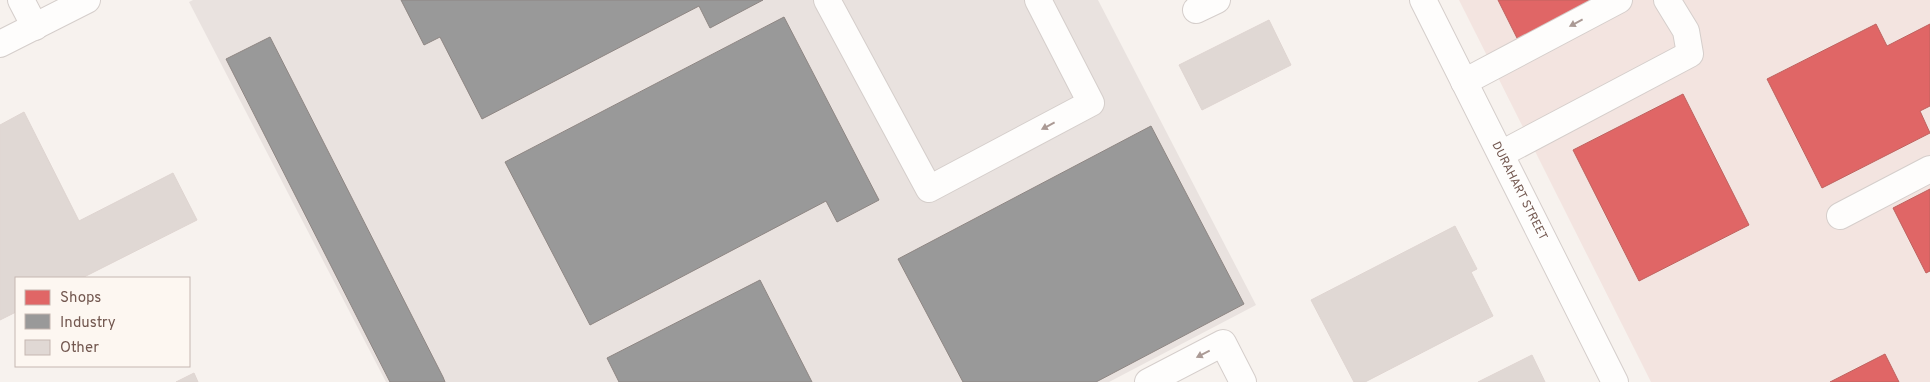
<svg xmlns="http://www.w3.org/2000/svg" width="1930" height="382" font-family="Overpass,sans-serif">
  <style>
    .commercial { fill: #f3e4e0 }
    .industrial { fill: #e9e2df }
    .shops { fill: #e06666; stroke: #bf625f }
    .industry { fill: #999; stroke: #8e8683 }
    .building { fill: #e0d8d4; stroke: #dfd5d1 }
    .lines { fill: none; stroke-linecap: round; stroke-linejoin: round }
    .minor-casing { stroke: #d5cecb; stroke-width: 28 }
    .minor { stroke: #fefdfc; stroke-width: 26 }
    .oneway { fill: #ab9a95 }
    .labels { text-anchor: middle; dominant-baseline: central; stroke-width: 5; stroke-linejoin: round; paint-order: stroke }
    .street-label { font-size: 12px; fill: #735850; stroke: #fdf7f1 }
  </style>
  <rect width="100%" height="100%" fill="#f7f2ee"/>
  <!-- commercial -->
  <path class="commercial" d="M1459,0H1930V382H1651Z"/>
  <!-- industrial -->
  <path class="industrial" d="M193,0H1098L1256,305L1109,382H386L189,2Z"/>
  <!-- shops -->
  <path class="shops" d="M1498,0H1597L1518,40Z
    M1876,24L1887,46L1930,24V106L1920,111L1930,133L1822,188L1767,79Z
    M1683,94L1749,225L1639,281L1573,150Z
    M1930,189V271L1926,273L1893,208Z
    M1885,354L1899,382H1830Z"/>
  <!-- industry -->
  <path class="industry" d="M401,0H763L710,28L699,6L482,119L440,37L424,45Z
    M784,17L879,200L837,222L826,201L590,325L505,162Z
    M270,37L443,377L445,382H390L226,59Z
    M1151,126L1244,304L1096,382H963L898,259Z
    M760,280L812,382H619L607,358Z"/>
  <!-- building -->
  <path class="building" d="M1269,20L1291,65L1202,110L1179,65Z
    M24,112L79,221L173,173L197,220L82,278H16V312L0,320V125Z
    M1455,226L1477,269L1471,272L1493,316L1365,382H1354L1311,300Z
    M1532,355L1545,382H1478Z
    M194,373L198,382H176Z"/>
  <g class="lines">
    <defs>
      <g id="minor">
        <path d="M21,0L35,27"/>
        <path d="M827,0L929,189L1091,103L1038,0"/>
        <path id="s1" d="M1423,0L1615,382"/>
        <path d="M1196,10L1217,0"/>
        <path d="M0,44L87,0"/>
        <path d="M1464,82L1619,0"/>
        <path d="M1501,154L1690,54L1686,31L1667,0"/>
        <path d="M1840,216L1930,169"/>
        <path d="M1148,382L1223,343L1243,382"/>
      </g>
    </defs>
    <!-- minor casing -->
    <use href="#minor" class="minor-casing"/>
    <!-- minor -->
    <use href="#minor" class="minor"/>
  </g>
  <!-- one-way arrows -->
  <defs><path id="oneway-solid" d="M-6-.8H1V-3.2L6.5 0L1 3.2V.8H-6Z" transform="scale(1.25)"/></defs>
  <g class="oneway">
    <use href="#oneway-solid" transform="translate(1576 23) rotate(152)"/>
    <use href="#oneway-solid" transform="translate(1048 126) rotate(152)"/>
    <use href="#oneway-solid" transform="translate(1203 354) rotate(153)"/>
  </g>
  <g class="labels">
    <!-- street labels -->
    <g class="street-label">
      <text stroke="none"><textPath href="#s1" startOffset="214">DURAHART STREET</textPath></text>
    </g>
  </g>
  <!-- legend -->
  <rect x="15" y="277" width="175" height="90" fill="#fdf7f1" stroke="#c6b7b1"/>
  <rect x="25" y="290" width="25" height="15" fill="#e06666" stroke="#c6b7b1"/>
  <text x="60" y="302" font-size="15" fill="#735850">Shops</text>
  <rect x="25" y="314" width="25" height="15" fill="#999999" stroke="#c6b7b1"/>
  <text x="60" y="327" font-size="15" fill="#735850">Industry</text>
  <rect x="25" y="340" width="25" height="15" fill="#e0d8d4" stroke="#c6b7b1"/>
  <text x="60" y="352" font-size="15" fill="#735850">Other</text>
</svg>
